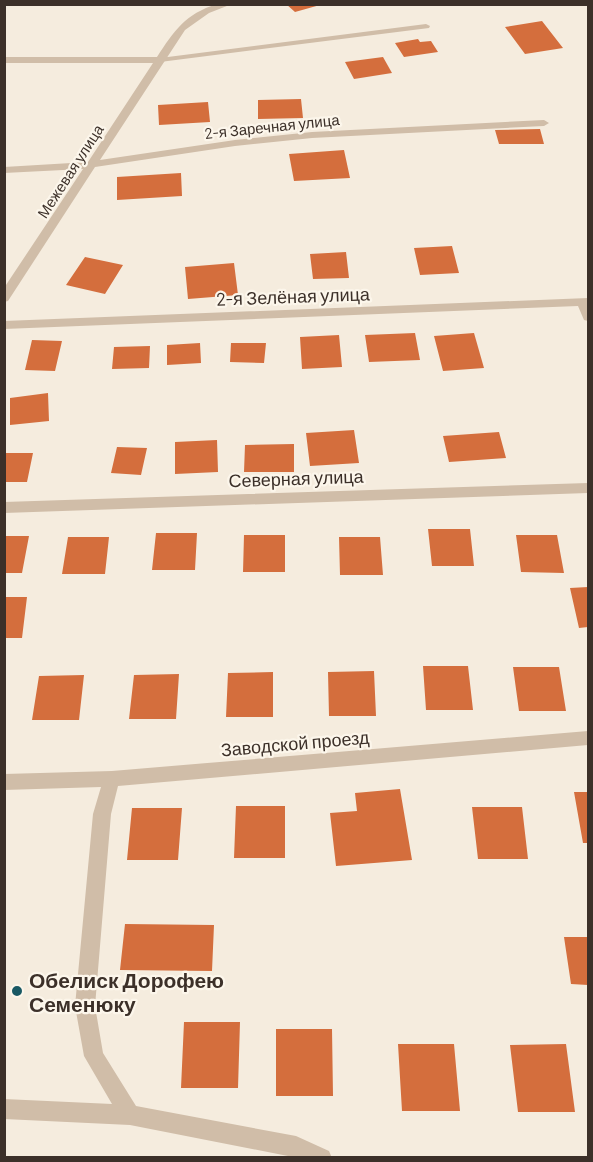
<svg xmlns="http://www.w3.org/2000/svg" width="593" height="1162" font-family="Barlow,sans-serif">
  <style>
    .building { fill: #d46e3d }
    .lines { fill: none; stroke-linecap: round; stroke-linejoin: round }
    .lane { fill: #d0bda8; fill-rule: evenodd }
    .street { fill: #d0bda8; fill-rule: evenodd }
    .poi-dot { fill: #195863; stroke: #fcf6eb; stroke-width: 2 }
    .labels { text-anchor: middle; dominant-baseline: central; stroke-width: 4.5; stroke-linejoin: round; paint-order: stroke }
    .far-street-label { font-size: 15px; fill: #3c3029; stroke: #fcf6eb }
    .street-label { font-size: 18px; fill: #3c3029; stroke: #fcf6eb }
    .near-poi-label { font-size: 21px; font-weight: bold; fill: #3c3029; stroke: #fcf6eb; text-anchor: start }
  </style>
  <rect width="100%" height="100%" fill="#f5ecde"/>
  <!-- building -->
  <path class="building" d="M286,4H320V5L295,12Z
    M542,21L563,48L525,54L505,27Z
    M418,39L420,42L431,41L438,52L404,57L395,43Z
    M383,57L392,73L354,79L345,62Z
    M301,99L303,118L258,119V100Z
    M208,102L210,122L159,125L158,105Z
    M540,129L544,144H499L495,130Z
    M344,150L350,178L294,181L289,154Z
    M181,173L182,196L117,200V177Z
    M452,246L459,273L420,275L414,248Z
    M346,252L349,278L313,279L310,254Z
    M85,257L123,265L105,294L66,285Z
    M234,263L238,295L188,299L185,267Z
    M415,333L420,360L369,362L365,335Z
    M474,333L484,368L443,371L434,336Z
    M339,335L342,367L302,369L300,337Z
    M32,340L62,341L55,371L25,370Z
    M200,343L201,363L167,365V345Z
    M231,343H266L264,363L230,362Z
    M150,346L149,368L112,369L114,347Z
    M48,393L49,421L10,425V398Z
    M354,430L359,463L310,466L306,433Z
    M499,432L506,458L449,462L443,436Z
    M217,440L218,472L175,474V442Z
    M294,444V472H244L245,445Z
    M117,447L147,448L141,475L111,473Z
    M4,453H33L27,482H4Z
    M428,529H470L474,566H432Z
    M156,533H197L195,570H152Z
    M244,535H285V572H243Z
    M516,535H557L564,573L521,572Z
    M4,536H29L22,573H4Z
    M68,537H109L105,574H62Z
    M339,537H380L383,575H340Z
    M588,587V627L579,628L570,588Z
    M4,597H27L22,638H4Z
    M423,666H468L473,710H426Z
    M513,667H559L566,711H519Z
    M374,671L376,716H329L328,672Z
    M273,672V717H226L228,673Z
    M179,674L176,719H129L134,675Z
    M84,675L79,720H32L39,676Z
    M400,789L412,860L336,866L330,813L357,811L355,793Z
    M574,792H588V843H583Z
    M236,806H285V858H234Z
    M472,807H522L528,859H478Z
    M132,808H182L178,860H127Z
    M125,924L214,925L212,971L120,970Z
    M564,937H588V985L571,984Z
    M184,1022H240L238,1088H181Z
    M276,1029H332L333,1096H276Z
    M398,1044H454L460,1111H402Z
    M566,1044L575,1112H518L510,1045Z"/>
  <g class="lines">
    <!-- lane -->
    <path class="lane" d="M426,24L430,26L429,28L160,62L156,60L160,58Z"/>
    <!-- street -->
    <path class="street" d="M217,4H232L209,13L185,30L100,160L235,140L312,132L544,120L549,123L544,126L312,138L235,146L95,167L8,301L4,302V288L83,169L4,173V167L88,162L153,63H4V57H157C174,31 185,14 217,4Z
      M588,298V321L584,320L578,306L4,329V321Z
      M588,483V493L4,513V502Z
      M588,731V745L118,786L111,814L95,1006L103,1053L136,1106L296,1136L329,1151L332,1158H298L130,1125L4,1119V1099L112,1104L84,1056L75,1006L93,814L101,787L4,790V774L112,771Z"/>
  </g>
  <!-- markers -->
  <circle class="poi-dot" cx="17" cy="991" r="6"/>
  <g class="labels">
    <!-- far-street labels -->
    <g class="far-street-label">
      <text transform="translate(272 126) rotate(-6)">2-я Заречная улица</text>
      <text transform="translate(70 171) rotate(-57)">Межевая улица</text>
    </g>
    <!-- street labels -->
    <g class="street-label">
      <text transform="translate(293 296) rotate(-2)">2-я Зелёная улица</text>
      <text transform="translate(296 478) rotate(-2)">Северная улица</text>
      <text transform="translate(295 743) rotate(-5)">Заводской проезд</text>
    </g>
    <!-- near-poi labels -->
    <g class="near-poi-label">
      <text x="29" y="979">Обелиск Дорофею<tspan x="29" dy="24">Семенюку</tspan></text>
    </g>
  </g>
  <!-- border -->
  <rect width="593" height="1162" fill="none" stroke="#3c3029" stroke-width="12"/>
</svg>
